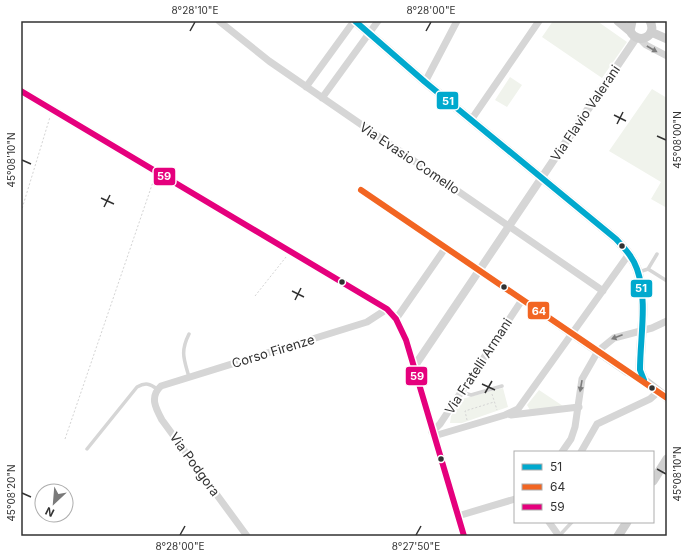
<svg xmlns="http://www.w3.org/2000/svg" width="688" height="557" font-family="Inter,sans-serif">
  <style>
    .green { fill: #f0f3ec }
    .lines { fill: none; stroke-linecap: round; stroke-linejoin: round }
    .path { stroke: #d4d4d4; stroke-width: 1; stroke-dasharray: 2 2; stroke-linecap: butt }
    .service { stroke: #d6d6d6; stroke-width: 3.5 }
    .minor { stroke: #d6d6d6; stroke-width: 7 }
    .tertiary { stroke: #d6d6d6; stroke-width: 8 }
    .secondary { stroke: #cfcfcf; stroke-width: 9 }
    .bus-1-casing { stroke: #fff; stroke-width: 9 }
    .bus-2-casing { stroke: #fff; stroke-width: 9 }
    .bus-3-casing { stroke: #fff; stroke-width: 9 }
    .bus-1 { stroke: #00a9ce; stroke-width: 6 }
    .bus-2 { stroke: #f26522; stroke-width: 6 }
    .bus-3 { stroke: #e5007d; stroke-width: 6 }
    .oneway { fill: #7c7c7c }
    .ticks { fill: none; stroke: #323232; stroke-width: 1.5 }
    .bus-dot { fill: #323232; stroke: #fff; stroke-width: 1.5 }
    .labels { text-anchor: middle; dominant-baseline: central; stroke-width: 4; stroke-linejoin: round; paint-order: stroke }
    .street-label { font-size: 13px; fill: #323232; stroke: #fff }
    .line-badge { stroke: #fff; stroke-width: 1.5 }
    .badge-label { font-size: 11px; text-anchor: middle; font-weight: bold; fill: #fff }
    .neatline { fill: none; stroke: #323232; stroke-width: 1.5 }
    .ticks-label { font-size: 10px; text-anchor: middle; fill: #323232 }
  </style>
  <rect width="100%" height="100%" fill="#fff"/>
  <!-- green -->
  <path class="green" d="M553,21H597L627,42L602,78L542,37Z
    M510,77L522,85L507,107L495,100Z
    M652,89L667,98V208L651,199L661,182L609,151Z
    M503,388L508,407L462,423H450L451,416L462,399Z
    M539,390L563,406L530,410L527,405Z"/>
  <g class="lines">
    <!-- path -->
    <path class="path" d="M21,212L50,117
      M255,296L286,257
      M492,394L497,410
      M467,420L465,411L494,402
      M65,439L154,179"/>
    <!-- service -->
    <path class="service" d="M648,269L667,281
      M639,272L648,269L657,254
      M189,377C184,359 180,352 189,334
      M461,392L471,395L502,386
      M87,449L137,387C146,382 150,384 157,389
      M559,536L572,522"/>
    <!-- minor -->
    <path class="minor" d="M219,21L269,61L603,291
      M640,39L646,45L667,56
      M425,82L457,21
      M306,87L354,21
      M322,98L378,21
      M471,120L539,21
      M361,190L479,270
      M396,319L446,247
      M511,415L579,407
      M432,432L440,424L522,300
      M434,436L505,415L518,409L629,254
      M562,452L571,439L575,427L582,379L598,351L614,338L652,328L667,321
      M581,452L597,424L650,399L658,392
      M458,516L515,499
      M549,522L559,536
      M247,536L162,420C156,409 149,397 161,386L367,322L387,309"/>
    <!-- tertiary -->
    <path class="tertiary" d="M21,91L387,309L396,319L406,340L464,536
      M479,270L627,372L644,380
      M414,367L636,38"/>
    <!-- secondary -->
    <path class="secondary" d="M355,21L425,82L616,239C624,248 633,257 637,269C648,300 640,338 640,370L644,380L667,398
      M618,21L630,31
      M632,21L630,31C638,46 658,36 650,21
      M651,32L667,39
      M653,481L667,459
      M618,536L627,522"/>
    <defs>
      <path id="bus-1" d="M355,21L425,82L616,239C624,248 633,257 637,269C648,300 640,338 640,370L644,380"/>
      <path id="bus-2" d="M361,190L667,398"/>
      <path id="bus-3" d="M21,91L387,309L396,319L406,340L464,536"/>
    </defs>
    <!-- bus-1 casing -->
    <use href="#bus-1" class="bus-1-casing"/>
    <!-- bus-2 casing -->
    <use href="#bus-2" class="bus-2-casing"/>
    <!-- bus-3 casing -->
    <use href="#bus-3" class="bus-3-casing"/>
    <!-- bus-1 -->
    <use href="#bus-1" class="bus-1"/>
    <!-- bus-2 -->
    <use href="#bus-2" class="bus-2"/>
    <!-- bus-3 -->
    <use href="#bus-3" class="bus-3"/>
  </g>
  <!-- one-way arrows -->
  <defs><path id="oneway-solid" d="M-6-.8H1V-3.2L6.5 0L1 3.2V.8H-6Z"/></defs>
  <g class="oneway">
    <use href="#oneway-solid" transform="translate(652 49) rotate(30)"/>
    <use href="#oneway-solid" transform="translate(617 337) rotate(159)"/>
    <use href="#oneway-solid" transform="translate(581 386) rotate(100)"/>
  </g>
  <!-- ticks -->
  <path class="ticks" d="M190,31L195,22M426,31L431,22M614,115L626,121M617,124L623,112M657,136L666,140M22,160L31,164M101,198L114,204M104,207L110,195M292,291L304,297M295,300L301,288M482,384L495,390M485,393L492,381M657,469L666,474M22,493L31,497M180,535L185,526M416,535L421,526"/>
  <!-- markers -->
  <g class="bus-dot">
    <circle cx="622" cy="246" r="3.5"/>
    <circle cx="342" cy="282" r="3.5"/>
    <circle cx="504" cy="287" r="3.5"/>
    <circle cx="652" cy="388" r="3.5"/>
    <circle cx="441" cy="459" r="3.5"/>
  </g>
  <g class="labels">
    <!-- street labels -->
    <g class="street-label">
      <text transform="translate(585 113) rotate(-56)">Via Flavio Valerani</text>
      <text transform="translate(410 158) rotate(34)">Via Evasio Comello</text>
      <text transform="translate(273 351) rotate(-17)">Corso Firenze</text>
      <text transform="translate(478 366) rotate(-57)">Via Fratelli Armani</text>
      <text transform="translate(195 464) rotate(54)">Via Podgora</text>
    </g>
  </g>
  <g class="line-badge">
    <rect x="436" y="91" width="23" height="19" rx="4" fill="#00a9ce"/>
    <rect x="153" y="167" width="23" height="19" rx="4" fill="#e5007d"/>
    <rect x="630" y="279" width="23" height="19" rx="4" fill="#00a9ce"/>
    <rect x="527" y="301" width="23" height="19" rx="4" fill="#f26522"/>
    <rect x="405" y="366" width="23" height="20" rx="4" fill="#e5007d"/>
  </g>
  <g class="badge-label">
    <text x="448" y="105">51</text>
    <text x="164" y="180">59</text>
    <text x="641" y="292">51</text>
    <text x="539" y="315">64</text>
    <text x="417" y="380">59</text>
  </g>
  <!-- border -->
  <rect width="688" height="557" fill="none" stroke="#ffffff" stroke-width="44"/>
  <!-- legend -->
  <rect x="514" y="451" width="140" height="72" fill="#ffffff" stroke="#adadad"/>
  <rect x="522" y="464" width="20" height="6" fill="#00a9ce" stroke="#adadad"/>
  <text x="550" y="471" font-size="12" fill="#323232">51</text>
  <rect x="522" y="484" width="20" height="6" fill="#f26522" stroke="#adadad"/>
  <text x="550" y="491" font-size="12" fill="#323232">64</text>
  <rect x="522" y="504" width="20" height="6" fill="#e5007d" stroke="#adadad"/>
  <text x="550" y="511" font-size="12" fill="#323232">59</text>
  <!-- north arrow -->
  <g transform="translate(54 503) rotate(206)"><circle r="19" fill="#ffffff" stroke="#adadad"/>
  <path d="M0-3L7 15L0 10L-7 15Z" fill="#7a7a7a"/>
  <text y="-6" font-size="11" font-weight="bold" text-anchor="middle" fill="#323232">N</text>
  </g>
  <rect x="22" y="22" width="644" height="513" class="neatline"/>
  <g class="ticks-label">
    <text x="195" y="14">8°28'10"E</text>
    <text x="431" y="14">8°28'00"E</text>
    <text transform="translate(677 140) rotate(-90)" y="4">45°08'00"N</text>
    <text transform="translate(11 160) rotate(-90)" y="4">45°08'10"N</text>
    <text transform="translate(677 474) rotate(-90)" y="4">45°08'10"N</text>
    <text transform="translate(11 493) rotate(-90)" y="4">45°08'20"N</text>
    <text x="180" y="550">8°28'00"E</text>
    <text x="416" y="550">8°27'50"E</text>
  </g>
</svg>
